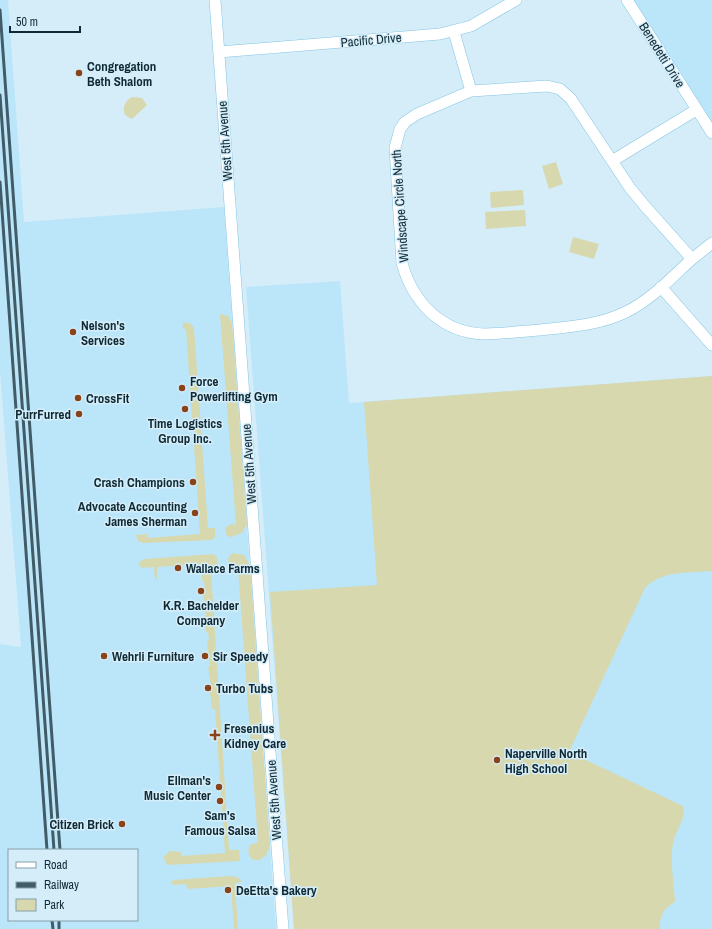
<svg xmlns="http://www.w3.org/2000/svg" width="712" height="929" font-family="'Archivo Narrow',sans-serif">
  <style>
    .built { fill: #bbe6fa; fill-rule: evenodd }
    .green { fill: #d7d8ae }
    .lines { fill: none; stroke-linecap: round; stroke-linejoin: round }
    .minor-casing { stroke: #85c5e2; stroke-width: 12 }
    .minor { stroke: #fff; stroke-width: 11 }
    .rail { stroke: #425c67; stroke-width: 3 }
    .poi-dot { fill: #884319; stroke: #d5edf9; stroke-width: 1.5 }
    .labels { text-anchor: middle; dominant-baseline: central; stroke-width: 3; stroke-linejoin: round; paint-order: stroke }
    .street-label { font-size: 13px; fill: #0f2a35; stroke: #d5edf9 }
    .poi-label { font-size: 13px; font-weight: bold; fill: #0f2a35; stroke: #d5edf9; text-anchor: start }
  </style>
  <rect width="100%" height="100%" fill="#d5edf9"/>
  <!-- built -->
  <path class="built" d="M0,0H8L24,222L224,207L276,929H0V644L21,647L0,371ZM9,850H137V920H9Z
    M627,0H712V133Z
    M340,281L349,403L712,376V929H294L246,287Z"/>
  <!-- green -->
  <path class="green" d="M132,97L142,98L147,105L132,119L125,115C122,107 125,101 132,97Z
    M556,162L563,184L549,189L542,166Z
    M523,190L524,205L491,208L490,192Z
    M525,210L526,226L486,229L485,212Z
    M573,237L599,244L594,259L569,252Z
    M220,314L228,316L232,323L247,524L242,533L231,537L227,536L225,528L231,524L236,525Z
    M183,322L191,324L194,328L208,528H215V537L212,540L143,543L138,541L136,535L147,534L148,538L200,534L186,329H183Z
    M712,376V571C689,573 662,570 645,588L569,752L683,806C687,816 677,829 674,839C669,859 674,881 675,902C664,908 659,916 660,929H294L270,592L377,585L364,402Z
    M233,553L244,555L250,565L270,846L266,855L260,860H253C248,855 247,851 250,845L258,842L238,569L233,568L228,561L229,556Z
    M213,554L217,557L218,569L211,570L229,850H239L240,861L167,865L163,857L170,851L181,852V856L225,853L215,709H212L210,692H212L208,667L210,666L207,641L209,640L208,632H206V606H204L203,590H205L204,581H202L201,564L157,567V579H155L154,567L142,568L138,563L145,559Z
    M231,876L239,878L242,882L235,883L238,929H234L231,886L188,889L186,884L174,885L171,883L173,880Z"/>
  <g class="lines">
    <defs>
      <path id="minor" d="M215,0L283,929
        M627,0L712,133
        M454,32L471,91
        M219,52L440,34L471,26L516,0
        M547,86L560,89L571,99L630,188L644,205L692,259C672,277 651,300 626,312C600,325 568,327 540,330C522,331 503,334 485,334C442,333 413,303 402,263L395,148L400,129L405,122L417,114L471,91Z
        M612,161L696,110
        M692,259L712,243
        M661,287L712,345"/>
    </defs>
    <!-- minor casing -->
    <use href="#minor" class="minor-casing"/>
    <!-- minor -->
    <use href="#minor" class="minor"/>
    <!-- rail -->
    <path class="rail" d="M0,10L60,850
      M0,95L54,850
      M0,182L47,850
      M52,920L53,929
      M59,920V929"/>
  </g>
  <!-- markers -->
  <g class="poi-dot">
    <circle cx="79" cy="73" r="4"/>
    <circle cx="73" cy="332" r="4"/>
    <circle cx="182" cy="388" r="4"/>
    <circle cx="78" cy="398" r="4"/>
    <circle cx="185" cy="409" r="4"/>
    <circle cx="79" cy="414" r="4"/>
    <circle cx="193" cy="482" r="4"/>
    <circle cx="195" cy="513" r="4"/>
    <circle cx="178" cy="568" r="4"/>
    <circle cx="201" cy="591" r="4"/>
    <circle cx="104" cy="656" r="4"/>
    <circle cx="205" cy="656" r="4"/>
    <circle cx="208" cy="688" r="4"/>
    <path d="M213 729h4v4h4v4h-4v4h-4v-4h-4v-4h4z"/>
    <circle cx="497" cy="760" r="4"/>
    <circle cx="219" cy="787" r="4"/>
    <circle cx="220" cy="801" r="4"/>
    <circle cx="122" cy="824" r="4"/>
    <circle cx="228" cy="890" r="4"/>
  </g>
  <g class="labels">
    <!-- street labels -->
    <g class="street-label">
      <text transform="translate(371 40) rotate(-5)">Pacific Drive</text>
      <text transform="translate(662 55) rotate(58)">Benedetti Drive</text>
      <text transform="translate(225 141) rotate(-94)">West 5th Avenue</text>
      <text transform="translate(400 206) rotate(-94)">Windscape Circle North</text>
      <text transform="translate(249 464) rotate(-94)">West 5th Avenue</text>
      <text transform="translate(274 800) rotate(-94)">West 5th Avenue</text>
    </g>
    <!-- poi labels -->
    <g class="poi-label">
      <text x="87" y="66">Congregation<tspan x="87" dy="15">Beth Shalom</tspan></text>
      <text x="81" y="325">Nelson's<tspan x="81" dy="15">Services</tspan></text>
      <text x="190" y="381">Force<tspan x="190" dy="15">Powerlifting Gym</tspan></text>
      <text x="86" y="398">CrossFit</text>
      <text x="71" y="414" text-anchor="end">PurrFurred</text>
      <text x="185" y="423" text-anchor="middle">Time Logistics<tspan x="185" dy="15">Group Inc.</tspan></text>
      <text x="185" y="482" text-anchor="end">Crash Champions</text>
      <text x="187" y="506" text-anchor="end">Advocate Accounting<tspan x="187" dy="15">James Sherman</tspan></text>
      <text x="186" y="568">Wallace Farms</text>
      <text x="201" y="605" text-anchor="middle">K.R. Bachelder<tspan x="201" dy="15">Company</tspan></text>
      <text x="112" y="656">Wehrli Furniture</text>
      <text x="213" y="656">Sir Speedy</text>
      <text x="216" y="688">Turbo Tubs</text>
      <text x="224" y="728">Fresenius<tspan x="224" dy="15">Kidney Care</tspan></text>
      <text x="505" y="753">Naperville North<tspan x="505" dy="15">High School</tspan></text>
      <text x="211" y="780" text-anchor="end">Ellman's<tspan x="211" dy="15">Music Center</tspan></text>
      <text x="220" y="815" text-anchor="middle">Sam's<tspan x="220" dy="15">Famous Salsa</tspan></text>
      <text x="114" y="824" text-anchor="end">Citizen Brick</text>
      <text x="236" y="890">DeEtta's Bakery</text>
    </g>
  </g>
  <!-- legend -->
  <rect x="8" y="849" width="130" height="72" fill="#d5edf9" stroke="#869fab"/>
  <rect x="16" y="862" width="20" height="6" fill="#ffffff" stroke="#869fab"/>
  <text x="44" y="869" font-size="12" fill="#0f2a35">Road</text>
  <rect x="16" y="882" width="20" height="6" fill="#425c67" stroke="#869fab"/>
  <text x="44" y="889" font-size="12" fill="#0f2a35">Railway</text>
  <rect x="16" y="899" width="20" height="12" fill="#d7d8ae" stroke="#869fab"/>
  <text x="44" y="909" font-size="12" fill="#0f2a35">Park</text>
  <!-- scale -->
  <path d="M10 26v6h70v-6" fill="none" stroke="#0f2a35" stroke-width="2"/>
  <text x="16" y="26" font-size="12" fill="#0f2a35" stroke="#d5edf9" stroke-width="3" paint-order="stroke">50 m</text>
</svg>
